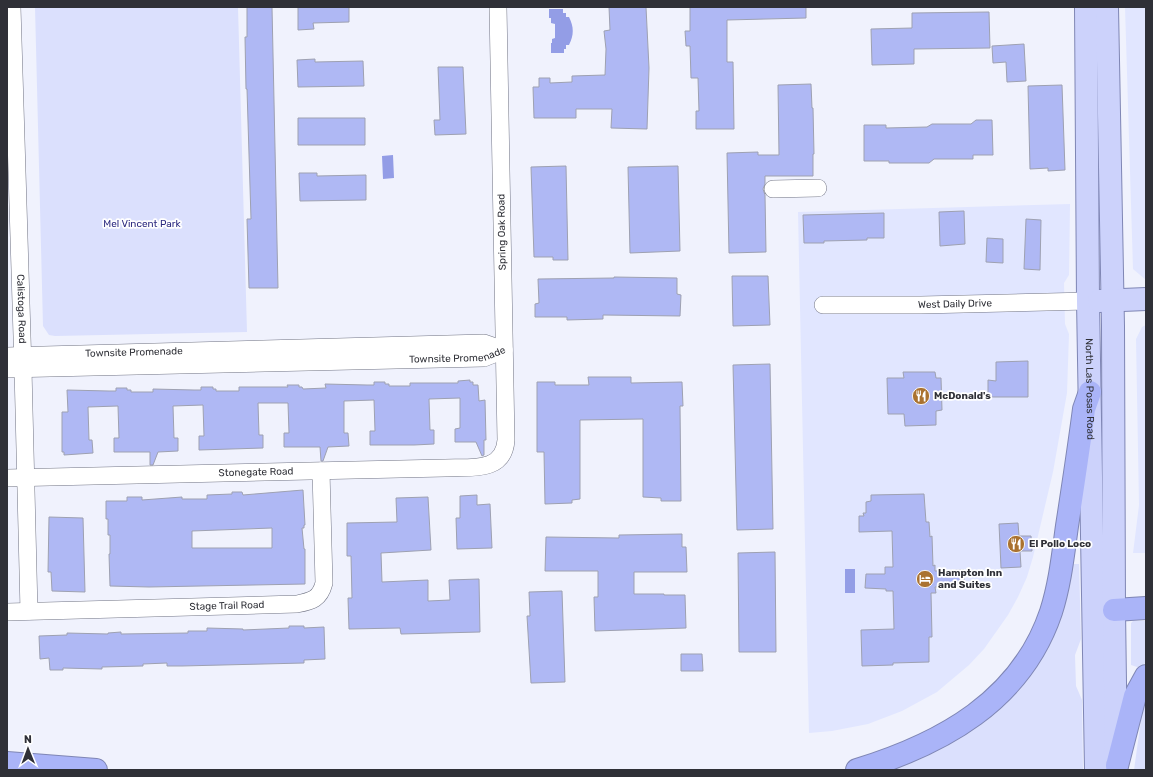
<svg xmlns="http://www.w3.org/2000/svg" width="1153" height="777" font-family="Rubik,sans-serif">
  <style>
    .built { fill: #e1e6ff }
    .green { fill: #dbe0fd }
    .water { fill: #939de6 }
    .building { fill: #afb8f4; stroke: #9ea1b1; fill-rule: evenodd }
    .lines { fill: none; stroke-linecap: round; stroke-linejoin: round }
    .minor-casing { stroke: #727585; stroke-width: 18 }
    .major-casing { stroke: #7f86b4; stroke-width: 24 }
    .highway-casing { stroke: #7f86b4; stroke-width: 24 }
    .minor { stroke: #fff; stroke-width: 17 }
    .major { stroke: #ccd2fb; stroke-width: 22 }
    .highway { stroke: #aab4f8; stroke-width: 22 }
    .labels { text-anchor: middle; dominant-baseline: central; stroke-width: 3.5; stroke-linejoin: round; paint-order: stroke }
    .park-label { font-size: 10px; fill: #2d2b80; stroke: #fff }
    .street-label { font-size: 10px; fill: #2f3037; stroke: #fff }
    .poi-label { font-size: 10px; font-weight: bold; fill: #2f3037; stroke: #fff; text-anchor: start }
  </style>
  <rect width="100%" height="100%" fill="#f0f2fd"/>
  <!-- built -->
  <path class="built" d="M1125,7H1146V280L1133,269Z
    M1070,204L1069,275L1064,283L1065,324L1069,334L1067,393L1053,472L1033,557L1027,577L1018,597L1008,615L984,649L969,665L937,692L902,711L868,724L832,731L809,733L798,212Z
    M1146,325V553H1133L1139,505L1136,339L1142,327Z"/>
  <!-- green -->
  <path class="green" d="M35,7H238L247,332L55,336L49,335L43,326Z
    M1072,564H1079L1081,639L1075,655L1076,686L1082,700L1083,770H876L988,715Z
    M1133,621H1146V662L1140,668L1131,665V623Z
    M1146,701V770H1134L1142,713Z"/>
  <!-- water -->
  <path class="water" d="M549,9H563V13H566V17H569C574,27 574,35 569,45H566V49H564V53H551V43H552V39L555,38V24L551,23V18H549Z
    M393,155L394,178L383,179L382,156Z
    M845,569H855V593H845Z"/>
  <!-- building -->
  <path class="building" d="M247,7H272L278,288H249L247,219H251L247,89H246L245,37H247Z
    M298,7H349V22L313,23L314,29L298,30Z
    M609,7H646L649,68L647,129L611,128L612,109H576V118H534L533,87H539V78H550V83L572,82V76L605,75L606,49L604,31L610,30Z
    M690,7H806V18L727,20V62H733L734,129H696V111H699L698,78H691L690,46H686L685,31H690Z
    M989,12L990,48L914,49V64L872,65L871,29L912,28V13Z
    M1024,44L1026,81L1007,82L1006,62L993,63L992,46Z
    M315,59V62L363,61L364,86L298,87L297,60Z
    M438,67H463L466,134L435,135L434,120H440Z
    M811,84L812,108H813L814,154H813V176H765V184L763,189L765,195L766,252L729,253L727,153L758,152V155H779L778,85Z
    M1062,85L1065,170L1048,171V168L1030,169L1028,86Z
    M298,118H365V145H298Z
    M976,120H992L993,155H973V159H934L929,163H889V161H864V125H886V128L927,127L932,124H971Z
    M566,166L568,260H553V257H534L531,167Z
    M678,166L680,251L630,253L628,167Z
    M299,173H317V176L366,175V200L300,201Z
    M964,211L965,244L940,246L939,212Z
    M884,213V238H867V240L824,241V243H804L803,215Z
    M1026,219L1041,220L1040,270L1024,269Z
    M987,238L1003,239V263L986,262Z
    M732,276H768L770,325L733,326Z
    M614,277L677,278V294L681,295L680,316L603,315V319L567,320V317H535V304L539,303L538,279L614,278Z
    M1028,361V397H988V380L996,381V362Z
    M770,364L773,529L737,530L733,365Z
    M903,372H935L936,378H941L942,410L936,411V425L905,426L904,414H888L887,378H904Z
    M588,377H631V383L682,382L683,406H680L681,501H661V498L643,497V419L580,420V499L572,500V503L545,504L544,452H537V382H555V385H589Z
    M470,380V382H473V385H478L479,401L485,400L486,440H484V455L482,456L476,442H455V429L460,428V398L429,399L430,430H434V444L414,445H370V431H375L374,400L344,401V433H348L349,446L328,447L323,461H321L320,447H284V433H289L288,403H258L259,435H263V448L199,450V436H204L203,405L173,406L174,438H178V451L158,452L153,465H150V452H114V438H119L118,406L88,407L89,440H92L93,453L64,455V452H62V412H68L67,390L109,391H116V388H127V390H131V392H153V389L194,390H201V387H213V389H216V391H239V387H288L287,385H299V387H302L303,389L326,388L325,384L367,385H374V382H385V384H389V386H410V383H458V381Z
    M303,490L305,525H304V528H302L304,549H305V584L149,587L110,586L109,554H110V535H108V519H106V501H127V497H142V500L182,497V499H207V495L232,494V492H242L243,495ZM272,528V548H192V531Z
    M924,494L926,522H929L930,537L932,536L933,566L935,565V571L964,570V586L935,587L936,593H931L932,637H929V662L893,663V665L862,666L861,630L894,629L893,591H886V589L865,588L866,574H885V567H893L892,531L859,532V516H864L863,513H866V502L871,501V495Z
    M477,495V505L490,504L492,548L457,549L456,518H460V496Z
    M428,497L431,550L381,553L382,582L428,580V601L450,600L449,580L479,579L480,632L401,634L400,628L349,629L348,598H352L351,556H347V523L397,522L396,498Z
    M49,517L83,518L85,592L52,591L51,572H48Z
    M1018,523L1019,536H1031L1032,551H1020L1021,567L1001,568L999,524Z
    M682,534V547H686L687,572H634V594H664V595H685L686,628L595,631L594,597H598V571H545L546,537L619,538V535Z
    M775,552L776,652H739L738,553Z
    M562,591L565,682L531,683L527,616H530L529,592Z
    M289,626H304V628L324,627L325,659L304,660V663L182,666H167V663L143,664V666L102,667V669L63,668V670H50L49,658L40,659L39,636L67,635V633L108,634V633L121,632V634L188,633V631H207V628L243,629V630L289,628Z
    M681,654H702L703,671H681Z"/>
  <g class="lines">
    <defs>
      <g id="minor">
        <path id="s1" d="M12,7L23,369L29,611"/>
        <path d="M773,189L818,188"/>
        <path id="s2" d="M823,305H921L1088,301"/>
        <path id="s3" d="M7,356L484,343L504,350"/>
        <path id="s4" d="M7,369L484,358L504,350"/>
        <path id="s5" d="M7,478L445,468C470,467 504,473 506,440L498,7"/>
        <path id="s6" d="M7,612L297,604C312,601 320,599 324,583L321,471"/>
      </g>
      <g id="major">
        <path id="s7" d="M1086,7L1088,301L1096,770"/>
        <path d="M1107,7L1113,326L1114,610L1116,756"/>
        <path d="M1099,301L1146,299"/>
      </g>
      <path id="highway" d="M1114,610L1146,608
        M7,763L96,770
        M1117,766L1135,696L1146,676
        M857,770C942,744 1021,701 1051,612C1060,584 1063,555 1067,526C1073,487 1079,448 1084,409L1090,392"/>
    </defs>
    <!-- minor casing -->
    <use href="#minor" class="minor-casing"/>
    <!-- major casing -->
    <use href="#major" class="major-casing"/>
    <!-- highway casing -->
    <use href="#highway" class="highway-casing"/>
    <!-- minor -->
    <use href="#minor" class="minor"/>
    <!-- major -->
    <use href="#major" class="major"/>
    <!-- highway -->
    <use href="#highway" class="highway"/>
  </g>
  <!-- icons -->
  <defs>
    <symbol id="restaurant-disc" viewBox="-11 -11 22 22"><circle r="9.5" fill="#aa7230" stroke="#fff"/><path d="M-5-6h1v4h1v-4h1v4h1v-4h1v5L-1.5 .5V6h-2V.5L-5-1ZM5-6V6H3V1.5H1.5Q1.5-4 5-6Z" fill="#fff"/></symbol>
    <symbol id="hotel-disc" viewBox="-11 -11 22 22"><circle r="9.5" fill="#aa7230" stroke="#fff"/><path d="M-6-4.5h1.5V1H6V5H4.5V3h-9V5H-6ZM-4 0a1.8 1.8 0 1 1 3.6 0ZM.5 0V-2.5h3Q6-2.5 6 0Z" fill="#fff"/></symbol>
  </defs>
  <g fill-rule="evenodd">
    <use href="#restaurant-disc" x="911" y="386" width="20" height="20"/>
    <use href="#restaurant-disc" x="1006" y="534" width="20" height="20"/>
    <use href="#hotel-disc" x="915" y="569" width="20" height="20"/>
  </g>
  <g class="labels">
    <!-- park labels -->
    <g class="park-label">
      <text x="142" y="224">Mel Vincent Park</text>
    </g>
    <!-- street labels -->
    <g class="street-label">
      <text transform="translate(502 232) rotate(-91)">Spring Oak Road</text>
      <text stroke="none"><textPath href="#s2" startOffset="132">West Daily Drive</textPath></text>
      <text stroke="none"><textPath href="#s1" startOffset="302">Calistoga Road</textPath></text>
      <text stroke="none"><textPath href="#s3" startOffset="127">Townsite Promenade</textPath></text>
      <text stroke="none"><textPath href="#s4" startOffset="451">Townsite Promenade</textPath></text>
      <text stroke="none"><textPath href="#s7" startOffset="382">North Las Posas Road</textPath></text>
      <text stroke="none"><textPath href="#s5" startOffset="249">Stonegate Road</textPath></text>
      <text stroke="none"><textPath href="#s6" startOffset="220">Stage Trail Road</textPath></text>
    </g>
    <!-- poi labels -->
    <g class="poi-label">
      <text x="934" y="396">McDonald's</text>
      <text x="1029" y="544">El Pollo Loco</text>
      <text x="938" y="573">Hampton Inn<tspan x="938" dy="12">and Suites</tspan></text>
    </g>
  </g>
  <!-- border -->
  <rect width="1153" height="777" fill="none" stroke="#2f3037" stroke-width="16"/>
  <!-- north arrow -->
  <g transform="translate(28 749) rotate(359)" stroke="#ffffff" stroke-width="3" paint-order="stroke">
  <path d="M0-3L7 15L0 10L-7 15Z" fill="#2f3037"/>
  <text y="-6" font-size="11" font-weight="bold" text-anchor="middle" fill="#2f3037">N</text>
  </g>
</svg>
